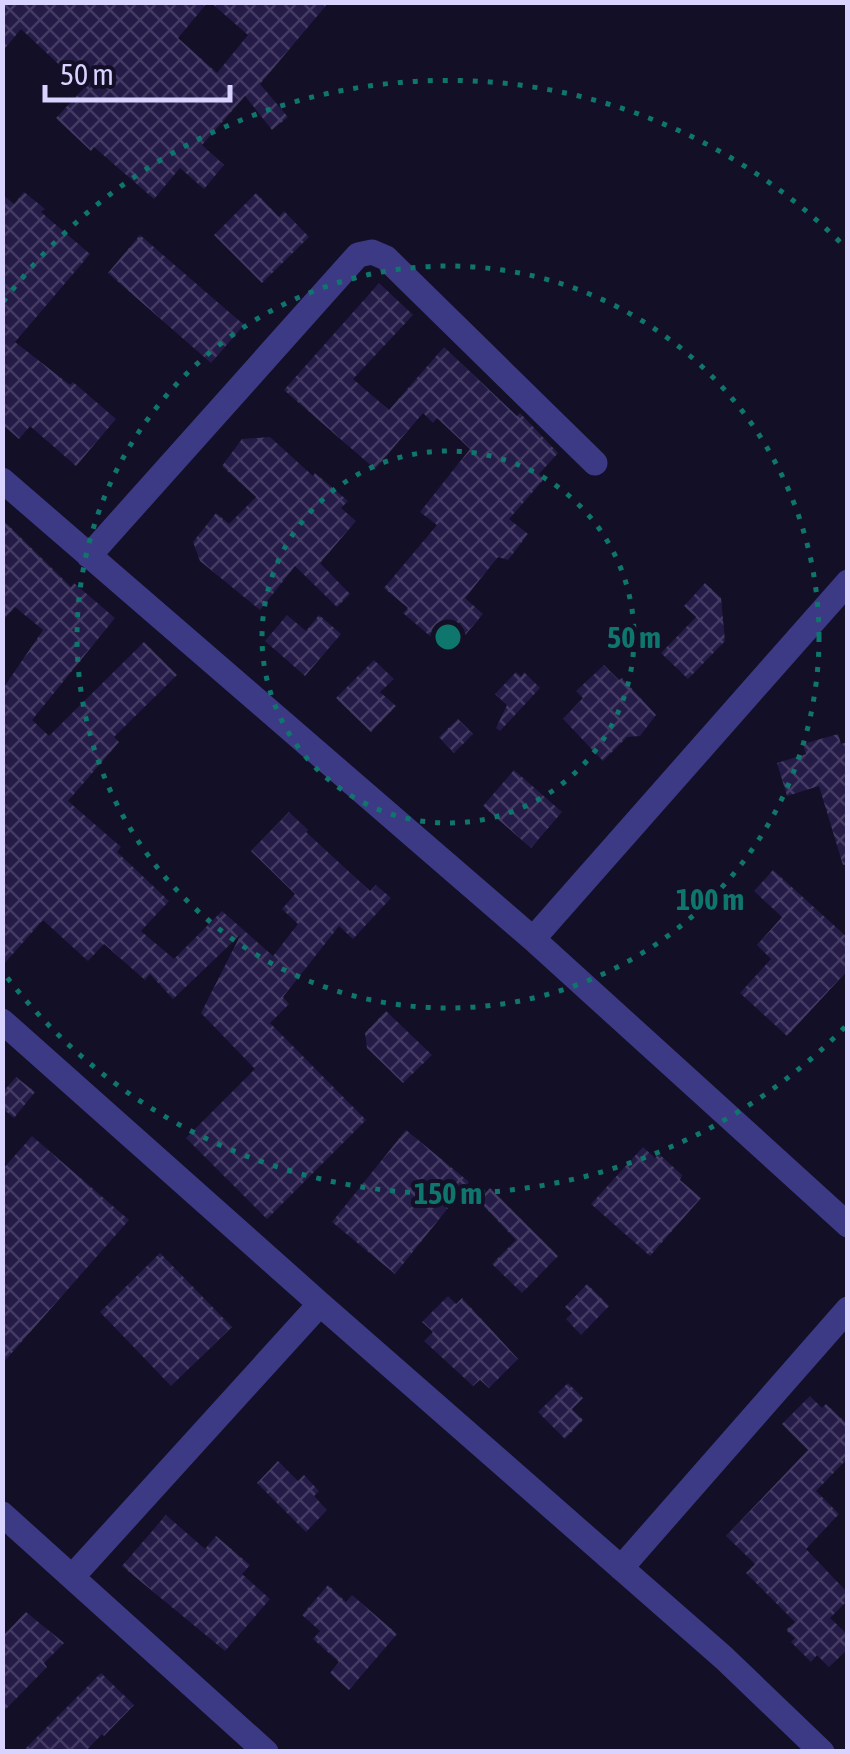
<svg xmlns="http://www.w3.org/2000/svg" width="850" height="1754" font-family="'Asap Condensed',sans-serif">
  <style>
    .building { fill: url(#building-cross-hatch) }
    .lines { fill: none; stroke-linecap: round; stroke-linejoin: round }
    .minor { stroke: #3d3a85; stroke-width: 25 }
    .ring { fill: none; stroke: #0f766e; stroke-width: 5; stroke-dasharray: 5 10 }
    .centre { fill: #0f766e; stroke: #130f26; stroke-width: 5 }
    .ring-label { font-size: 30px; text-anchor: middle; font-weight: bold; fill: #0f766e; stroke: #130f26; stroke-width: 8; stroke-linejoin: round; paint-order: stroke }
  </style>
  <defs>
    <pattern id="building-cross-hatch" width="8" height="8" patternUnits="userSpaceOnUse" patternTransform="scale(2.5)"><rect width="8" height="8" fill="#241b47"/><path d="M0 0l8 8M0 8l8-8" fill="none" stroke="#433b63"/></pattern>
  </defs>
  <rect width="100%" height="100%" fill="#130f26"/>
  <!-- building -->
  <path class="building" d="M2,2H208L178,38L217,73L248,35L210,2H329L260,84L288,117L272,130L245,96L202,145L224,165L204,189L180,168L154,199L94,147L91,151L56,118L84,88L21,29L2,52Z
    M24,192L45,209L41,212L90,254L15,342L70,385L73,382L116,419L76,466L30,426L19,439L2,424V194L14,204Z
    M256,193L279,217L284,211L309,237L262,283L214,235Z
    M140,235L244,325L211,363L108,273Z
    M379,283L413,315L353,379L389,410L444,347L517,416L520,413L558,453L539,474L544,479L509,519L528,534L508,560L498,557L465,598L483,614L450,653L403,613L408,608L384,588L437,525L420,512L470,449L437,418L433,423L423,413L375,469L284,390Z
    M270,437L313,476L315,473L348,501L341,508L356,521L320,563L350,594L337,607L295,566L260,610L200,561L193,542L216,513L229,524L256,497L222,466L242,439Z
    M2,519L71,587L74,583L115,618L32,720L49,736L144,642L177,675L114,737L119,742L68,801L121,847L117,852L169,901L141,931L174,959L222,911L273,956L298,924L282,909L295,894L251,851L289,812L308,830L306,832L370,891L376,885L391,898L353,939L339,926L283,997L289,1004L270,1023L366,1120L267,1219L186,1138L255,1069L201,1013L241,934L173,999L150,974L145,980L104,944L88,961L43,920L2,966V690L43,630L15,607L2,621Z
    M705,583L721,598L725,641L688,679L661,653L696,617L684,606Z
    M287,615L306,631L319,615L341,634L305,676L265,641Z
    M374,660L394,679L380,692L396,706L371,732L336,698Z
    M604,665L619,680L622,678L656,715L640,736L627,737L603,761L563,719L583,698L576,691Z
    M516,672L521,677L524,672L540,688L500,731L496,728L507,705L495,694Z
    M458,719L473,734L454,753L439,737Z
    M838,734L841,744L848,742V864L843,865L819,786L787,796L777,763L806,754L803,744Z
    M514,770L562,812L531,848L483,806Z
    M773,870L848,938V970L787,1036L740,993L771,959L757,945L782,917L754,891Z
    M386,1011L432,1055L403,1083L367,1048L365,1033Z
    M16,1077L35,1092L14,1118L2,1108V1093Z
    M406,1130L469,1182L395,1274L332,1222Z
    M32,1136L129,1220L2,1364V1170Z
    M643,1147L655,1158L659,1154L682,1175L680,1180L701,1198L650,1256L591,1204Z
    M490,1188L558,1256L522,1293L492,1264L516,1240L478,1200Z
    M160,1253L232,1327L171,1386L100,1312Z
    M587,1284L609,1306L581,1335L566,1319L572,1313L565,1307Z
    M448,1296L456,1304L462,1298L518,1359L489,1388L480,1380L473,1386L424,1341L433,1332L422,1322Z
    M568,1383L583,1398L572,1409L583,1420L565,1439L538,1412Z
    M810,1396L822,1408L826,1404L848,1425V1458L816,1491L839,1514L806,1549L848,1593V1600L830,1618L848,1635V1649L829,1667L817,1655L811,1662L791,1642L795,1638L786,1630L795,1622L746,1573L755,1564L726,1536L808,1450L782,1424Z
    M278,1461L298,1481L304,1475L319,1491L314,1496L327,1510L306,1532L257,1483Z
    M166,1515L205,1549L216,1536L250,1565L242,1574L270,1599L225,1651L122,1566Z
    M328,1585L346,1602L352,1595L397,1634L349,1690L330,1673L339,1662L313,1639L320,1631L302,1615Z
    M26,1612L64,1643L44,1663L47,1667L2,1713V1637Z
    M101,1673L134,1705L104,1736L102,1734L85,1752H22Z"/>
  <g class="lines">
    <!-- minor -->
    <path class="minor" d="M2,480L533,939L848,1225
      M89,556L358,255L372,252L386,258L595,463
      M533,939L848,582
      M2,1021L320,1304L724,1658L822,1752
      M2,1514L266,1752
      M621,1568L848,1309
      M73,1576L320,1304"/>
  </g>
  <!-- distance rings -->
  <g class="ring">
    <circle cx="448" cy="637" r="186"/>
    <circle cx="448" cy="637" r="371"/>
    <path d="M845 1027A557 557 0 0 1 3 972M3 302A557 557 0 0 1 845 247"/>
  </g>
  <circle cx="448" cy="637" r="15" class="centre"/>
  <g class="ring-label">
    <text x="634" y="648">50 m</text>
    <text x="710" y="910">100 m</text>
    <text x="448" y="1204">150 m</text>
  </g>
  <!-- border -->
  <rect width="850" height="1754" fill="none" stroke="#d9d4ff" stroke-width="10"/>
  <!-- scale -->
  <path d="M45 85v15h185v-15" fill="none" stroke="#d9d4ff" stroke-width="5"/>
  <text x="60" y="85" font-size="30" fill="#d9d4ff" stroke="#130f26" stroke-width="8" paint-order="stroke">50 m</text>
</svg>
